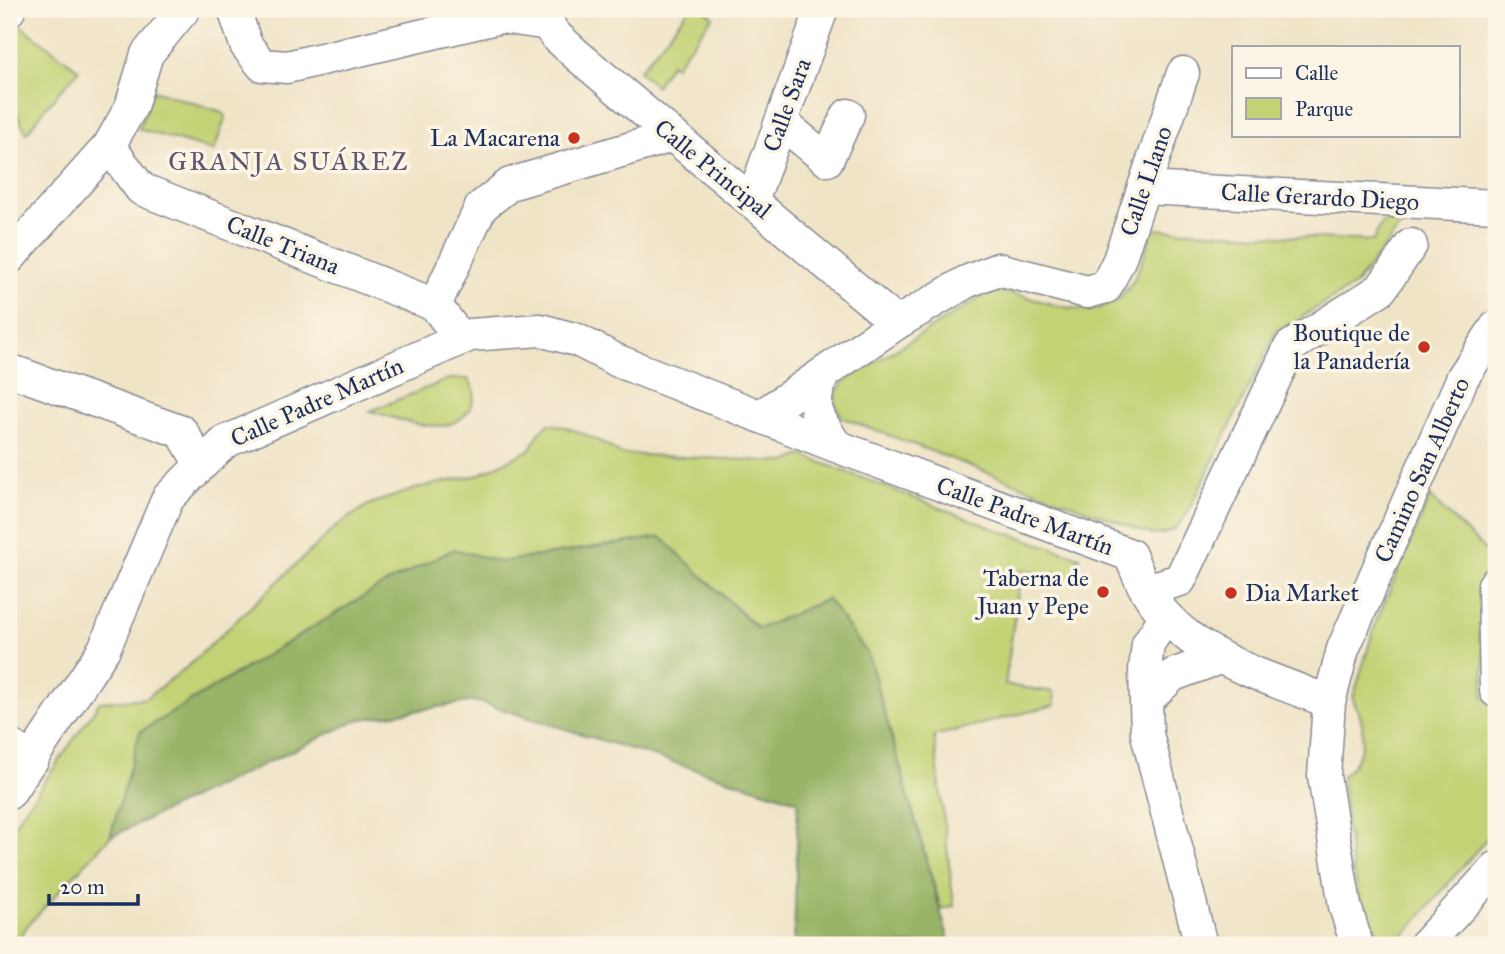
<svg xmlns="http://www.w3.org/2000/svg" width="1505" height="954" font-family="'IM FELL Great Primer',serif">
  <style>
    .green { fill: #c2d275; stroke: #6e806a; stroke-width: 2 }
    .forest { fill: #99b466; stroke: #5a7262; stroke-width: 2 }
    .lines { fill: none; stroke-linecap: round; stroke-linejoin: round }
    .minor-casing { stroke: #868a92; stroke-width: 35 }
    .minor { stroke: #fff; stroke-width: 32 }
    .poi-dot { fill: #c8321e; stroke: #fcf5e5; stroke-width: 2.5 }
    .labels { text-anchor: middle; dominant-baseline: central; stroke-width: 7; stroke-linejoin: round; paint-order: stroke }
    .street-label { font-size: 24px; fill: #1b2f5e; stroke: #fcf5e5 }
    .poi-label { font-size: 24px; fill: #1b2f5e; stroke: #fcf5e5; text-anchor: end }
    .neighbourhood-label { font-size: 26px; letter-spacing: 2px; fill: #5e576e; stroke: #fcf5e5 }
  </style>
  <rect width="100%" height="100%" fill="#fcf5e5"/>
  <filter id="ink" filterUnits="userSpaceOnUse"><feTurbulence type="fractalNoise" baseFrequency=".0143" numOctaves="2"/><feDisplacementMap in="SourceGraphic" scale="14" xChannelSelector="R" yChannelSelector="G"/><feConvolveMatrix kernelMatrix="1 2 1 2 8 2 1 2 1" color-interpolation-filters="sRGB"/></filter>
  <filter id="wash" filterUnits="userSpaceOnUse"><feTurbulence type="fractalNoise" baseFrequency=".00686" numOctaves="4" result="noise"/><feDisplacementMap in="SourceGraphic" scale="28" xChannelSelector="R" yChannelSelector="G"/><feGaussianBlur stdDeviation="1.57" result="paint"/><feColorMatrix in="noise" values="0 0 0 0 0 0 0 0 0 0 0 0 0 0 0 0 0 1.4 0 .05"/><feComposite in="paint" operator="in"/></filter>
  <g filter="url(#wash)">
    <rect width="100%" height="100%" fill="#f0e4c7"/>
    <!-- green -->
    <path class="green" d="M689,9H703L713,16L675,66L671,63L656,86L639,71Z
      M1060,9H1106V21Z
      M20,25L79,70L46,107L27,133L9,102V40Z
      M153,90L219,111L226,116L214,151L139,129Z
      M1382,222H1404L1355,285L1276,332L1188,512C1178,528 1173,534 1153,535L843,418L835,406L836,392L845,381L988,293C1007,289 1022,296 1040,301C1117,324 1131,299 1153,229L1373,241Z
      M449,379H468C474,386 476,395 472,404C454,444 402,419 370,411Z
      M549,424C568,425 605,442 620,454L786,462L802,455L1001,531L1080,557L1076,578L1021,570L1005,685L1054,692L1055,705L934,736L954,906L941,909L868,655L827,599L759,629L660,537L500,562L454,549L381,586L140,732L110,837L27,926L16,945H9V832L100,702L146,698L188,666L339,524L370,504L421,487L478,475L529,450L541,430Z
      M1430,497L1488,553L1483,697L1496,708V828L1405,934C1397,935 1390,938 1383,935C1351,921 1345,809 1342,776C1360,763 1366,741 1361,719C1360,712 1354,705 1353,698L1376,622Z"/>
    <!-- forest -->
    <path class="forest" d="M661,537L758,629L827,599L868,654L950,945H794L798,801L475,701L357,720L110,837L140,732L381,586L454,549L500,562Z"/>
  </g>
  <g filter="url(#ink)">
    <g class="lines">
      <defs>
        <path id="minor" d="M234,9L246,45L262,65L287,67L501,17L549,24
          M536,9L555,35L578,56L897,323
          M9,10V9
          M781,122L827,160L848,115
          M109,146L141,189L435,305L461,339
          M1144,188L1496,206
          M752,201L822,9
          M9,258L109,146L131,107L147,54L184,9
          M435,305L481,207L510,184L672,136
          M9,370L182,432L201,465
          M824,373C808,408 817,415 836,446
          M761,416L897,323L966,282L998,269L1087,292L1106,287L1119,260L1183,73
          M1496,583L1494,585L1496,691
          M1146,590L1180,580L1290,347L1381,289L1411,245
          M1166,616L1148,644L1145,670L1147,734L1201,945
          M1148,699L1173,675L1219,658
          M9,745L33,759
          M9,793L104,649L168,498L201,465L225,442L470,335L540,330L577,340L618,361L836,446L1130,555C1135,567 1140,580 1146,590C1187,657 1261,674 1329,702
          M1357,945L1345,906L1324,776L1329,702L1343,649L1463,377L1496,327
          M1425,945L1496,868"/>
      </defs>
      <!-- minor casing -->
      <use href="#minor" class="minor-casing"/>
      <!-- minor -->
      <use href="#minor" class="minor"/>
    </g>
  </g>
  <!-- markers -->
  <g class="poi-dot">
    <circle cx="574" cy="138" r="7"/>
    <circle cx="1424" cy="347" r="7"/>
    <circle cx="1103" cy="592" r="7"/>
    <circle cx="1231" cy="593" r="7"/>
  </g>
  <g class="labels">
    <!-- street labels -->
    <g class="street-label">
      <text transform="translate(787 105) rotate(-70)">Calle Sara</text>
      <text transform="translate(713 169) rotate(39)">Calle Principal</text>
      <text transform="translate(1146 181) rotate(-71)">Calle Llano</text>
      <text transform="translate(1320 197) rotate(3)">Calle Gerardo Diego</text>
      <text transform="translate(283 245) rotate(22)">Calle Triana</text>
      <text transform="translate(317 402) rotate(-24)">Calle Padre Martín</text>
      <text transform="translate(1422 470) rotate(-66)">Camino San Alberto</text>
      <text transform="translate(1025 516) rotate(20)">Calle Padre Martín</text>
    </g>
    <!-- poi labels -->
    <g class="poi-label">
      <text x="560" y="138">La Macarena</text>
      <text x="1410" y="333">Boutique de<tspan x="1410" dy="28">la Panadería</tspan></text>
      <text x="1089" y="578">Taberna de<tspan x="1089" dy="28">Juan y Pepe</tspan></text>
      <text x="1245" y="593" text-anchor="start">Dia Market</text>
    </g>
    <!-- neighbourhood labels -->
    <g class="neighbourhood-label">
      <text x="289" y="161">GRANJA SUÁREZ</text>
    </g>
  </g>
  <!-- margin -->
  <rect width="1505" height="954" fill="none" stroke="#fcf5e5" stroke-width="35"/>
  <!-- legend -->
  <rect x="1232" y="46" width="228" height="91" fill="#fcf5e5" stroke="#a2a6af" stroke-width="2"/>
  <rect x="1246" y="68" width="35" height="10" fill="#ffffff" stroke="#a2a6af" stroke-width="2"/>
  <text x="1295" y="80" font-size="21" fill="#1b2f5e">Calle</text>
  <rect x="1246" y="98" width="35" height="21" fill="#c2d275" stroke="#a2a6af" stroke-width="2"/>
  <text x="1295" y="116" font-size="21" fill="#1b2f5e">Parque</text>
  <!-- scale -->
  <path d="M49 894v10h89v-10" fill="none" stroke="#1b2f5e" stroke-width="3.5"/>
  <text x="60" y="894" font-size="21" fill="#1b2f5e" stroke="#fcf5e5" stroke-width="5" paint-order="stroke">20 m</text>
</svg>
